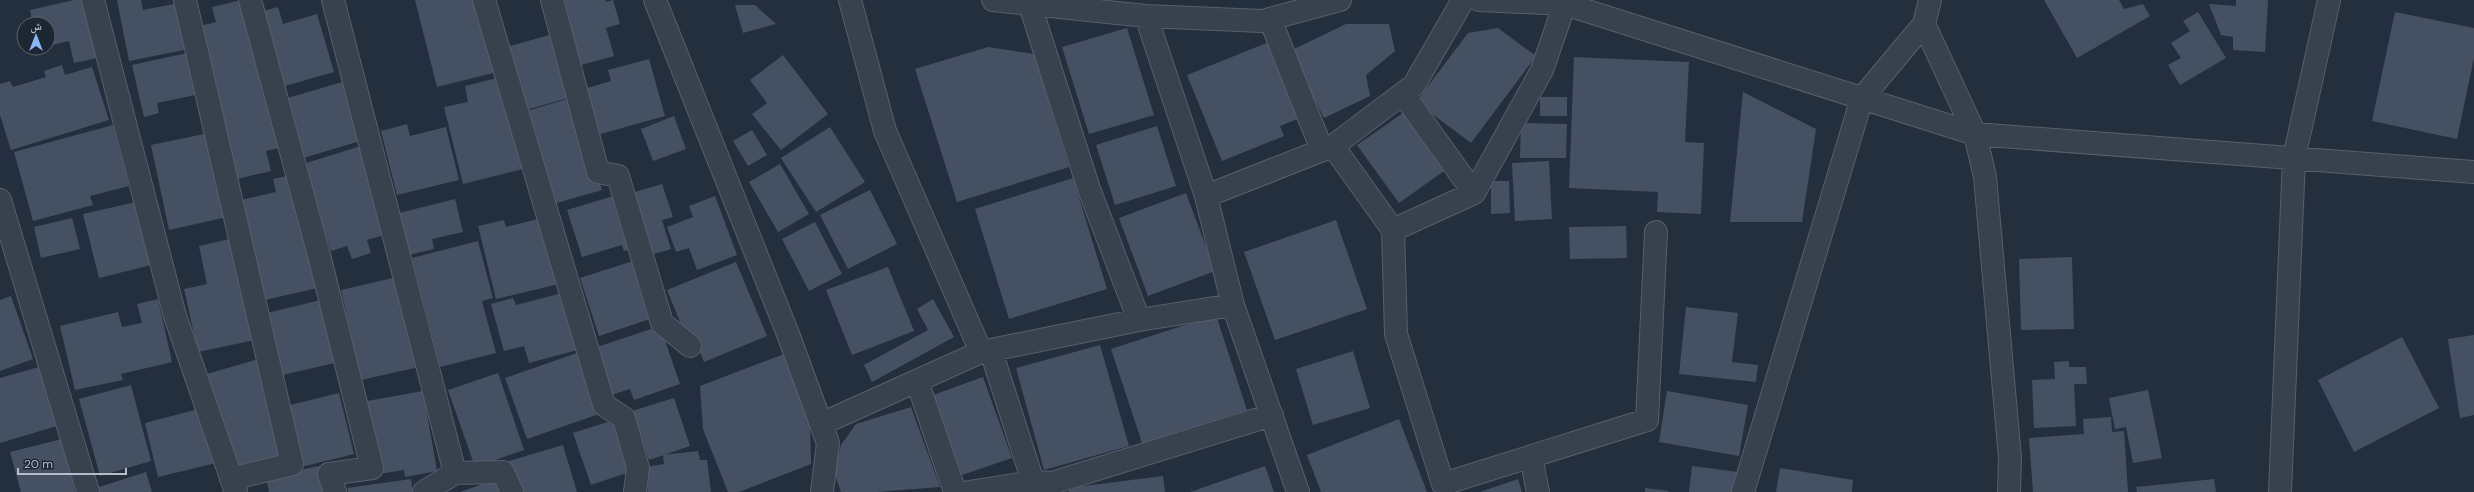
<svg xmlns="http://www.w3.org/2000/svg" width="2474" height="492" font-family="'DM Sans','Noto Naskh Arabic',sans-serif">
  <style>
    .building { fill: #455162 }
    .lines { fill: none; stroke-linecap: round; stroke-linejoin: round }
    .minor-casing { stroke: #565f6c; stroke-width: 24 }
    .minor { stroke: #38414e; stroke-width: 22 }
  </style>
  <rect width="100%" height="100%" fill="#242f3e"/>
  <!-- building -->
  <path class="building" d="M74,0H83L97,58L74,63L69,41L48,46V24H33L30,10Z
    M117,0H141L143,10L184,2L194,48L129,61Z
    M242,0L284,147L266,151L271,171L233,180L196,27L216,22L212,7Z
    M415,0H478L497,72L437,87Z
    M564,0H606V2L613,0L620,24L606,28L614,56L581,65Z
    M2044,0H2119L2124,9L2143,4L2150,16L2077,58Z
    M2236,0H2268L2265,52L2233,50V37L2221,35L2209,4L2236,6Z
    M735,5H755L776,24L743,33Z
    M278,7L283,24L317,14L334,72L278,88L257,13Z
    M2198,12L2226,58L2180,85L2168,65L2181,58L2171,43L2190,31L2183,21Z
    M2395,12L2474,28V58L2457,139L2372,121Z
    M1346,24H1389L1395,51L1366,75L1370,96L1324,118L1290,51Z
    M1127,28L1154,115L1089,134L1062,47Z
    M1498,28L1536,56L1471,143L1416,102L1468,33Z
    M556,33L575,96L519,112L500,49Z
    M1269,42L1300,118L1280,126L1284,136L1222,161L1187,75Z
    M988,47L1034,54L1069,167L957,202L915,69Z
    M196,51L205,93L157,103L159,113L144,117L132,65Z
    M783,55L828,114L781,150L752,114L767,103L750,80Z
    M1574,57L1689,62L1685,142L1704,143L1701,214L1657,212L1658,192L1569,188Z
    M649,59L665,116L597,135L584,89L611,81L608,70Z
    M62,65L65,75L92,67L109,120L11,150L0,115V84L10,81L13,87L46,77L44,71Z
    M505,76L527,168L463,184L444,107L468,102L465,86Z
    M342,82L360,141L300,159L281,100Z
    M1743,92L1816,129L1802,222H1730Z
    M574,97L602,190L546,206L520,113Z
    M1540,97H1567V116H1540Z
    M1403,113L1444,171L1399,203L1357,145Z
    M674,116L686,149L653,161L641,129Z
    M1521,123L1567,124L1566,158H1520Z
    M407,124L410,136L446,127L459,180L397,195L381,131Z
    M113,125L129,186L90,196L93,205L33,221L14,152Z
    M1157,126L1176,186L1115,205L1096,145Z
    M830,127L865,182L816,212L781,158Z
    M752,130L767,155L748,166L733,141Z
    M209,133L227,217L169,230L151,145Z
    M361,146L387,234L367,240L371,253L352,259L347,246L331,251L303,164Z
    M1549,161L1552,219L1515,221L1512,163Z
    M780,164L809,214L778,232L749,182Z
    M295,174L322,287L260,301L237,201L276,192L273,179Z
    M1073,178L1107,289L1009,319L975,209Z
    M1491,181H1509L1510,213L1491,214Z
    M662,184L673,217L662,220L671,249L647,256L628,194Z
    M870,190L897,244L848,269L820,215Z
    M1186,193L1215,271L1148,296L1119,218Z
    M620,194L636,248L624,251L622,245L582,257L567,210Z
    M715,196L737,255L697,270L689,248L676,252L667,227L693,217L689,206Z
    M455,199L463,232L432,239L434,249L409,255L399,213Z
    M136,202L151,265L99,278L83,214Z
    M72,218L80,249L41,258L34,227Z
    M542,218L559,284L496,299L478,226L504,220L506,227Z
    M1336,220L1367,309L1275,340L1244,252Z
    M815,222L842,274L809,291L782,239Z
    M1626,226L1627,258L1570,259L1569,227Z
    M238,237L260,339L198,352L184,289L207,284L199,246Z
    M478,241L493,298L482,301L496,353L440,367L412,258Z
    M2072,257L2074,329L2021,330L2019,259Z
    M633,261L653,318L599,336L580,278Z
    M736,262L767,336L704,362L691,331L685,334L667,290Z
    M888,267L914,331L852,355L826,290Z
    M397,277L419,367L361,380L341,290Z
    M566,292L581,349L529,363L524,346L504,351L491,304L513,298L516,305Z
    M11,296L33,359L0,371V300Z
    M158,299L172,362L121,374L123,380L75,390L60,326L118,312L122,327L142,323L137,304Z
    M325,299L339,362L278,376L263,314Z
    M933,299L954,337L872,382L864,365L928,330L917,309Z
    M1686,307L1738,313L1732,362L1758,365L1756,382L1679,374Z
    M1216,315L1247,410L1142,443L1111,349Z
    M660,326L680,384L634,400L630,389L611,395L594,348Z
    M2474,335V415L2460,418L2448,339Z
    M2402,337L2439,408L2354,452L2318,380Z
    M1100,345L1129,446L1044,470L1016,368Z
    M1353,351L1370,408L1313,425L1296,369Z
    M577,353L599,414L527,439L505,378Z
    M784,354L810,422L811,464L739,492H728L703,429L700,386Z
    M262,358L288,454L234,469L207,374Z
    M2069,361V367H2086L2087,384H2074L2076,426L2034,428L2032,380L2055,379L2054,362Z
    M39,367L57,426L0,443V378Z
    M498,373L524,450L475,467L448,390Z
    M983,377L1012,458L962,475L933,395Z
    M131,385L151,461L100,476L79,399Z
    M2148,390L2162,458L2133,463L2126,427L2115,429L2109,398Z
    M423,391L437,471L405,477L404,470L379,474L367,401Z
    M1667,391L1748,405L1739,456L1659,442Z
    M339,393L354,454L297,468L282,407Z
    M674,398L690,446L649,460L632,411Z
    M911,407L940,487L876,492H841L834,472L841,445L856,424Z
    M202,408L216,463L158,477L145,423Z
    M2111,417L2112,432L2124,431L2128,492H2033L2029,438L2084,434L2083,419Z
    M620,418L638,469L591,485L573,433Z
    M1399,419L1427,492H1321L1307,455Z
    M62,439L75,492H21L10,452Z
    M563,445L577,492H519L509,461Z
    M698,451L700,460H707L711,492H648L645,467L664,464L663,455Z
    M324,465L329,492H269L266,477Z
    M1265,466L1274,492H1190Z
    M1692,466L1738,472L1735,492H1689Z
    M1780,468L1853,480L1852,492H1776Z
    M146,472L152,492H98L96,488Z
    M1163,476L1165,492H1069L1068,488Z
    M411,479L413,492H348L347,488Z
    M497,479L501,492H460Z
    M1518,479L1522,492H1480Z
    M2214,479L2216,492H2137L2136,487Z
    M1645,488L1669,491V492H1645Z"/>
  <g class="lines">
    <defs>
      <path id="minor" d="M93,0L175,316L236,492
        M185,0L292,464L231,479
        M250,0L320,259L372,468L329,474L335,492
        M333,0L455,473L424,492
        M484,0L604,405L624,418L638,468L635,492
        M552,0L598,172L618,176L662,323L690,346
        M655,0L788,334L828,443L822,492
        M993,0L1146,16L1262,21L1340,0
        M1479,0L1565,4L1975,134L2474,172
        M1930,0L1924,24L1975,134L1985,177L2010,458L2009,492
        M1030,5L1089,189L1139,320
        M1146,16L1206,196L1233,305L1298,492
        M1270,19L1322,150
        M1403,94L1474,193
        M1333,146L1414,85L1463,0
        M1206,196L1333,146L1393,230L1396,334L1443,484L1647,420L1656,232
        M0,200L88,492
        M1393,230L1474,193L1542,70L1566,0
        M991,351L1033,482
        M981,352L1139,320L1233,305
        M917,381L955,492
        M821,424L981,352L885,131L850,0
        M1531,457L1538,492
        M455,473L503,472L512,492
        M969,492L1033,482L1052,483L1272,415
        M1743,492L1862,98L1924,24
        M2280,492L2294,158L2329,0"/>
    </defs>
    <!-- minor casing -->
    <use href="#minor" class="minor-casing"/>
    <!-- minor -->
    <use href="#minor" class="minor"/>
  </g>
  <!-- north arrow -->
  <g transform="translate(36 36)"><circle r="19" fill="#1d2633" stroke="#59626f"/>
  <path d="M0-3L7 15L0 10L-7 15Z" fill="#8ab4f8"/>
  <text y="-6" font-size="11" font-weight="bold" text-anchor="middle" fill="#b4bcc9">ش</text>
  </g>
  <!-- scale -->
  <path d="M18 468v6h108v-6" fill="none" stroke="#b4bcc9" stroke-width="2"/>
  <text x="24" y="468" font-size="12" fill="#b4bcc9" stroke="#1d2633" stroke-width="3" paint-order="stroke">20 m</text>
</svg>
